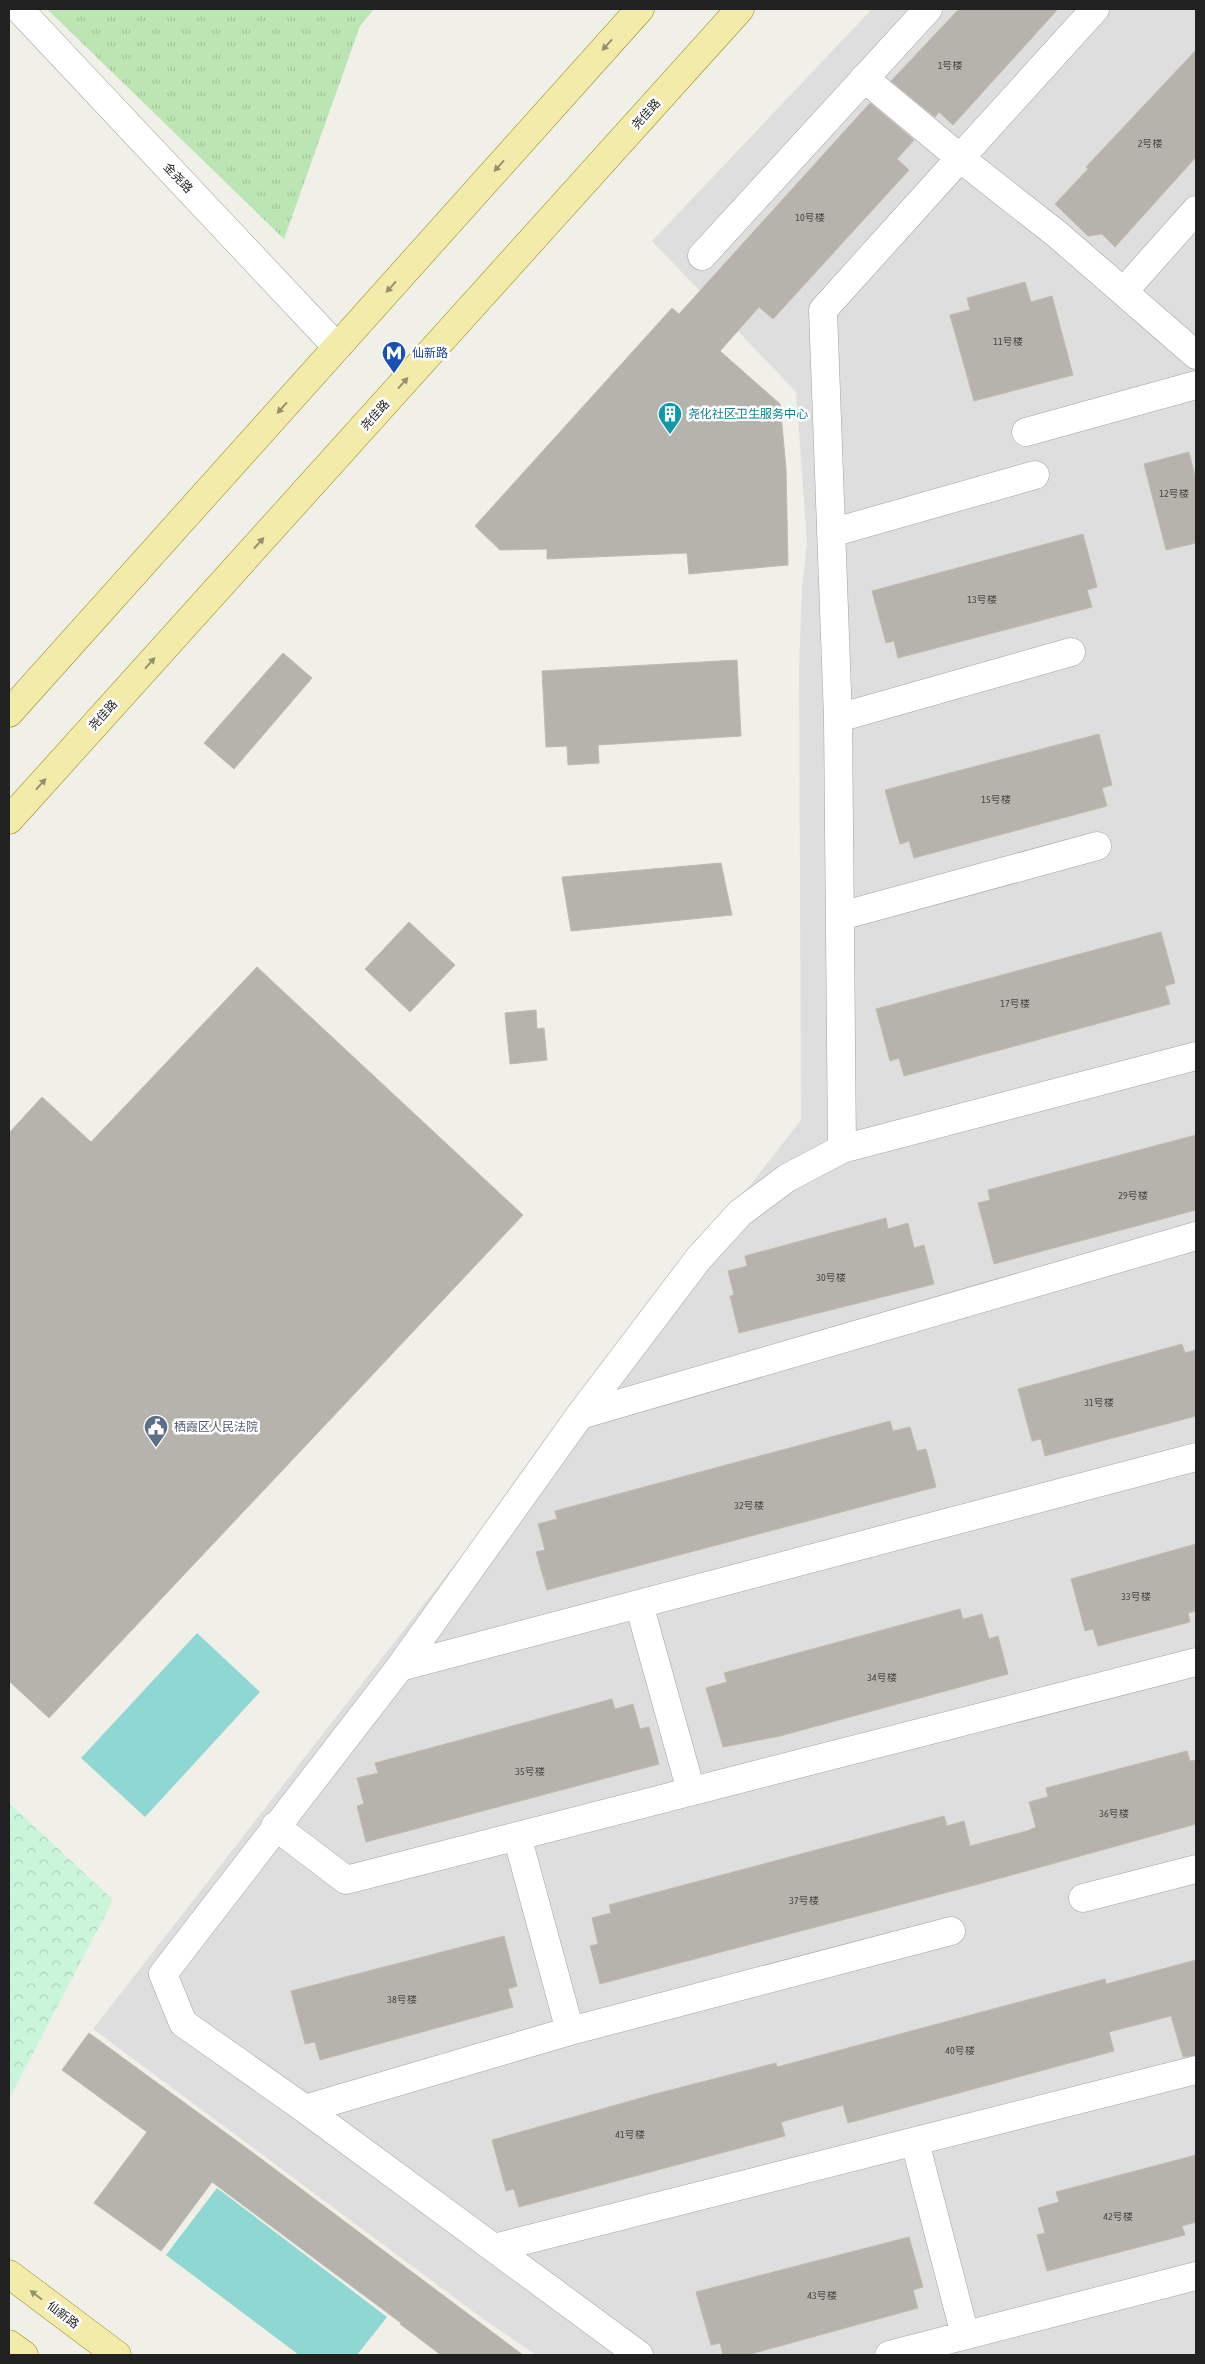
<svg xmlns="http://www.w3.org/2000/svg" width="1205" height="2364" font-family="'Asap Condensed','Noto Sans SC',sans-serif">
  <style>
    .residential { fill: #dfdede }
    .grass { fill: url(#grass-tufts) }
    .park { fill: url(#park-crowns) }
    .pitch { fill: #8ed7d2 }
    .building { fill: #b5b3ab; stroke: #c0bbac }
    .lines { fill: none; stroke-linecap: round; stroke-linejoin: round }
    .minor-casing { stroke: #a2a2a2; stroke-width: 29 }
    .major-casing { stroke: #8e8c0f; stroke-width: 29 }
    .minor { stroke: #fff; stroke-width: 28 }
    .major { stroke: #f3ebaa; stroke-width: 28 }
    .oneway { fill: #94906c }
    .labels { text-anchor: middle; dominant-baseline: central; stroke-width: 5; stroke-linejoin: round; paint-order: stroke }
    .number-label { font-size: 10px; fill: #464644 }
    .street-label { font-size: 12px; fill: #212121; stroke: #fff }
    .transit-label { font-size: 12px; fill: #164399; stroke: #fff; text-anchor: start }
    .culture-label { font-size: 12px; fill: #0d838f; stroke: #fff; text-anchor: start }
    .service-label { font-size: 12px; fill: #4e5e75; stroke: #fff; text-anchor: start }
  </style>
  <defs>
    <pattern id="grass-tufts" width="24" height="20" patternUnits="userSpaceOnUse" patternTransform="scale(1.25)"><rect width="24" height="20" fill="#bce5b4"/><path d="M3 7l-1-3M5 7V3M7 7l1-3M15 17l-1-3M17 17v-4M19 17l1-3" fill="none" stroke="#a1c49a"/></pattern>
    <pattern id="park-crowns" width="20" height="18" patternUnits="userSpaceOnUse" patternTransform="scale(1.25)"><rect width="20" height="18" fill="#caf5db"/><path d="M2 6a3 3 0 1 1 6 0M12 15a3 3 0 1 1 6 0" fill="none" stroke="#add2bc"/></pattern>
  </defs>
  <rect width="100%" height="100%" fill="#f0f0e8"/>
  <!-- residential -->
  <path class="residential" d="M872,9H1196V2355H536L482,2318L93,2029L801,1120L799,667L802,587L807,543L796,392L652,241Z"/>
  <!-- grass -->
  <path class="grass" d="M47,9H374L360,26L284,239Z"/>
  <!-- park -->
  <path class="park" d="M9,1803L113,1900L9,2099Z"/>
  <!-- pitch -->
  <path class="pitch" d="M197,1633L260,1692L145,1817L81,1758Z
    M217,2188L387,2317L357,2355H299L166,2255Z"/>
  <!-- building -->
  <path class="building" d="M959,9H1058L953,125L939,112L935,117L891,81Z
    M1196,50V157L1115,247L1102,234L1088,236L1055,204L1088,169L1086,167Z
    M870,103L914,140L897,159L909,170L773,319L759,307L720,351L780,404L786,468L788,565L689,574L687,553L547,559V549L500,550L475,526L672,308L679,314Z
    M1025,282L1031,302L1052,296L1073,375L974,401L950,315L970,310L967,298Z
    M1189,452L1196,480V543L1166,550L1144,464Z
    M1083,534L1097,587L1087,590L1092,607L898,658L894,641L886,643L872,591Z
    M283,653L312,678L234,769L204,743Z
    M737,660L741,736L598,745L599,763L568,765L567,746L546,747L542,671Z
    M1099,734L1112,785L1102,788L1107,806L914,858L909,841L900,844L885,790Z
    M721,863L732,915L571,931L562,877Z
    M409,922L455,965L410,1012L365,969Z
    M1161,932L1175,983L1165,986L1170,1004L904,1076L899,1058L890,1061L876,1009Z
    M257,967L523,1215L49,1718L9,1681V1133L42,1097L91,1142Z
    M536,1010L537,1029L544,1028L547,1060L510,1064L505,1013Z
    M1196,1135V1210L994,1264L978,1203L990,1200L988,1190Z
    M886,1218L888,1229L908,1223L914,1248L924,1245L934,1284L739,1333L730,1296L734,1295L728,1271L747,1266L745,1256Z
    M1182,1344L1185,1353L1196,1350V1416L1045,1456L1041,1439L1032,1441L1018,1389Z
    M890,1421L893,1431L910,1427L917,1451L926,1449L936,1487L547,1590L536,1552L545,1550L538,1524L557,1519L555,1511Z
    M1196,1544V1611L1188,1613L1190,1622L1098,1646L1093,1629L1085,1631L1071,1579Z
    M960,1609L963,1619L982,1614L989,1639L998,1636L1008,1674L780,1736L723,1747L706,1688L727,1682L724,1673Z
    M612,1699L615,1709L633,1704L640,1729L649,1727L659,1764L366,1842L357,1806L364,1804L357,1778L378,1773L375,1763Z
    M1187,1751L1190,1761L1196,1760V1824L990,1881L600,1984L590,1946L598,1944L592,1918L611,1913L609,1905L944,1816L947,1826L964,1821L970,1846L1027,1831L1036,1827L1029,1802L1048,1797L1046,1788Z
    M504,1936L517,1986L508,1989L513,2007L320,2060L315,2042L305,2044L291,1991Z
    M1196,1960V2055L1183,2057L1171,2016L1109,2032L1114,2051L848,2123L843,2105L781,2122L785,2136L519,2207L514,2189L506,2191L492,2140L655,2094L776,2063L777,2067L1105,1979L1106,1984Z
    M89,2033L252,2152L523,2355H441L400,2324L401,2323L212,2182L161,2251L94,2203L147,2132L62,2070Z
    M1196,2155V2222L1182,2226L1185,2235L1047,2271L1037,2235L1045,2233L1038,2208L1059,2202L1056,2192Z
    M909,2237L923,2287L913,2290L918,2308L747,2355H723L720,2343L711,2345L696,2292Z"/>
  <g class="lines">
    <defs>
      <path id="minor" d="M19,9L337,347
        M864,78L960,158L1095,9
        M702,256L928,9
        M1124,291L1196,210
        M1026,432L1196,385
        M831,533L1035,475
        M838,718L1071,652
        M841,916L1097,846
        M842,1149L838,718L823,310L960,158L1058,235L1196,355
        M580,1415L1196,1236
        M639,1604L691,1791
        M400,1667L1196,1457
        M275,1826L346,1880L1196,1662
        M517,1836L570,2031
        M1083,1898L1196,1869
        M305,2109L570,2031L951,1931
        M915,2142L965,2335
        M494,2248L1196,2070
        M639,2355L305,2109L183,2023L163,1974L400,1667L580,1415L699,1258L740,1213L787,1178L842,1149L1196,1056
        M889,2355L1196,2276"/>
      <path id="major" d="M9,713L640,9
        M9,820L740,9
        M9,2274L117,2355
        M9,2344L24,2355"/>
    </defs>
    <!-- minor casing -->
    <use href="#minor" class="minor-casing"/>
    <!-- major casing -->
    <use href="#major" class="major-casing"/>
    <!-- minor -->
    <use href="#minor" class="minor"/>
    <!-- major -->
    <use href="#major" class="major"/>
  </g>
  <!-- one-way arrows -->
  <defs><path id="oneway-solid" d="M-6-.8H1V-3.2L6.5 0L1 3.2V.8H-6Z" transform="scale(1.25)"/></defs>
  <g class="oneway">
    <use href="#oneway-solid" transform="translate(607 45) rotate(132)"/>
    <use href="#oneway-solid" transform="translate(499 166) rotate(132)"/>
    <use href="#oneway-solid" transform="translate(391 287) rotate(132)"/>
    <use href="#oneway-solid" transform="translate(403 383) rotate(-48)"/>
    <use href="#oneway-solid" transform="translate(282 408) rotate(132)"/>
    <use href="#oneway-solid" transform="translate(259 543) rotate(-48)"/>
    <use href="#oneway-solid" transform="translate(150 663) rotate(-48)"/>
    <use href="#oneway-solid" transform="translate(41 784) rotate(-48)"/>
    <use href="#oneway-solid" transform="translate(36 2295) rotate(-143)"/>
  </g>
  <!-- icons -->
  <defs>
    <symbol id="metro-pin" viewBox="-11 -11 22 30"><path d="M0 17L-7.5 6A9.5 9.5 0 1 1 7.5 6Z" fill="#1a4fb4" stroke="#fff"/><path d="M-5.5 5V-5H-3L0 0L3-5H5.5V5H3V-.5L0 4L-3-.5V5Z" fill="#fff"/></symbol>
    <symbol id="building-pin" viewBox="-11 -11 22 30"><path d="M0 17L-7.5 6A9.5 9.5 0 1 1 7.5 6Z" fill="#0f9aa8" stroke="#fff"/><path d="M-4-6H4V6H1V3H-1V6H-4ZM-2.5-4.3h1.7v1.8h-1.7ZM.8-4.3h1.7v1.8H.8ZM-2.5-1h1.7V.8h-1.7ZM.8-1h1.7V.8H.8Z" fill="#fff"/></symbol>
    <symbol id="civic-pin" viewBox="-11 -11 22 30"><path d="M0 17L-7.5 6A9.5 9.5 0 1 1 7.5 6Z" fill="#5c6f8a" stroke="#fff"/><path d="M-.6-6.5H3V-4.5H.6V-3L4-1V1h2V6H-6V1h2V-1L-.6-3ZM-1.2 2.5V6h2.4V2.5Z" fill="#fff"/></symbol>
  </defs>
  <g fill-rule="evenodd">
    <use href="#metro-pin" x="380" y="339" width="28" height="38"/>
    <use href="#building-pin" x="656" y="400" width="28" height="38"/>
    <use href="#civic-pin" x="142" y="1413" width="28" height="38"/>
  </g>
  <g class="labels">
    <!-- number labels -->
    <g class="number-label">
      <text x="950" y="65">1号楼</text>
      <text x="1150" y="143">2号楼</text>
      <text x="810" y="217">10号楼</text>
      <text x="1008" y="341">11号楼</text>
      <text x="1174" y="493">12号楼</text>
      <text x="982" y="599">13号楼</text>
      <text x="996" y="799">15号楼</text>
      <text x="1015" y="1003">17号楼</text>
      <text x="1133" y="1195">29号楼</text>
      <text x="831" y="1277">30号楼</text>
      <text x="1099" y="1402">31号楼</text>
      <text x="749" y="1505">32号楼</text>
      <text x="1136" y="1596">33号楼</text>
      <text x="882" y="1677">34号楼</text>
      <text x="530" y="1771">35号楼</text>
      <text x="1114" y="1813">36号楼</text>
      <text x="804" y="1900">37号楼</text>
      <text x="402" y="1999">38号楼</text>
      <text x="960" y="2050">40号楼</text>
      <text x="630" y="2134">41号楼</text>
      <text x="1118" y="2216">42号楼</text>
      <text x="822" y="2295">43号楼</text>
    </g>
    <!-- street labels -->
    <g class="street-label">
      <text transform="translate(646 114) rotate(-48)">尧佳路</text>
      <text transform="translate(178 178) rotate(47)">金尧路</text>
      <text transform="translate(375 415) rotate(-48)">尧佳路</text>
      <text transform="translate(103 715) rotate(-48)">尧佳路</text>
      <text transform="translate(63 2315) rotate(37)">仙新路</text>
    </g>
    <!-- transit labels -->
    <g class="transit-label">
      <text x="412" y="353">仙新路</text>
    </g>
    <!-- culture labels -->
    <g class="culture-label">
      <text x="688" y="414">尧化社区卫生服务中心</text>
    </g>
    <!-- service labels -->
    <g class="service-label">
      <text x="174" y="1427">栖霞区人民法院</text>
    </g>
  </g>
  <!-- border -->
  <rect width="1205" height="2364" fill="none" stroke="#212121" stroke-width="20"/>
</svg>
